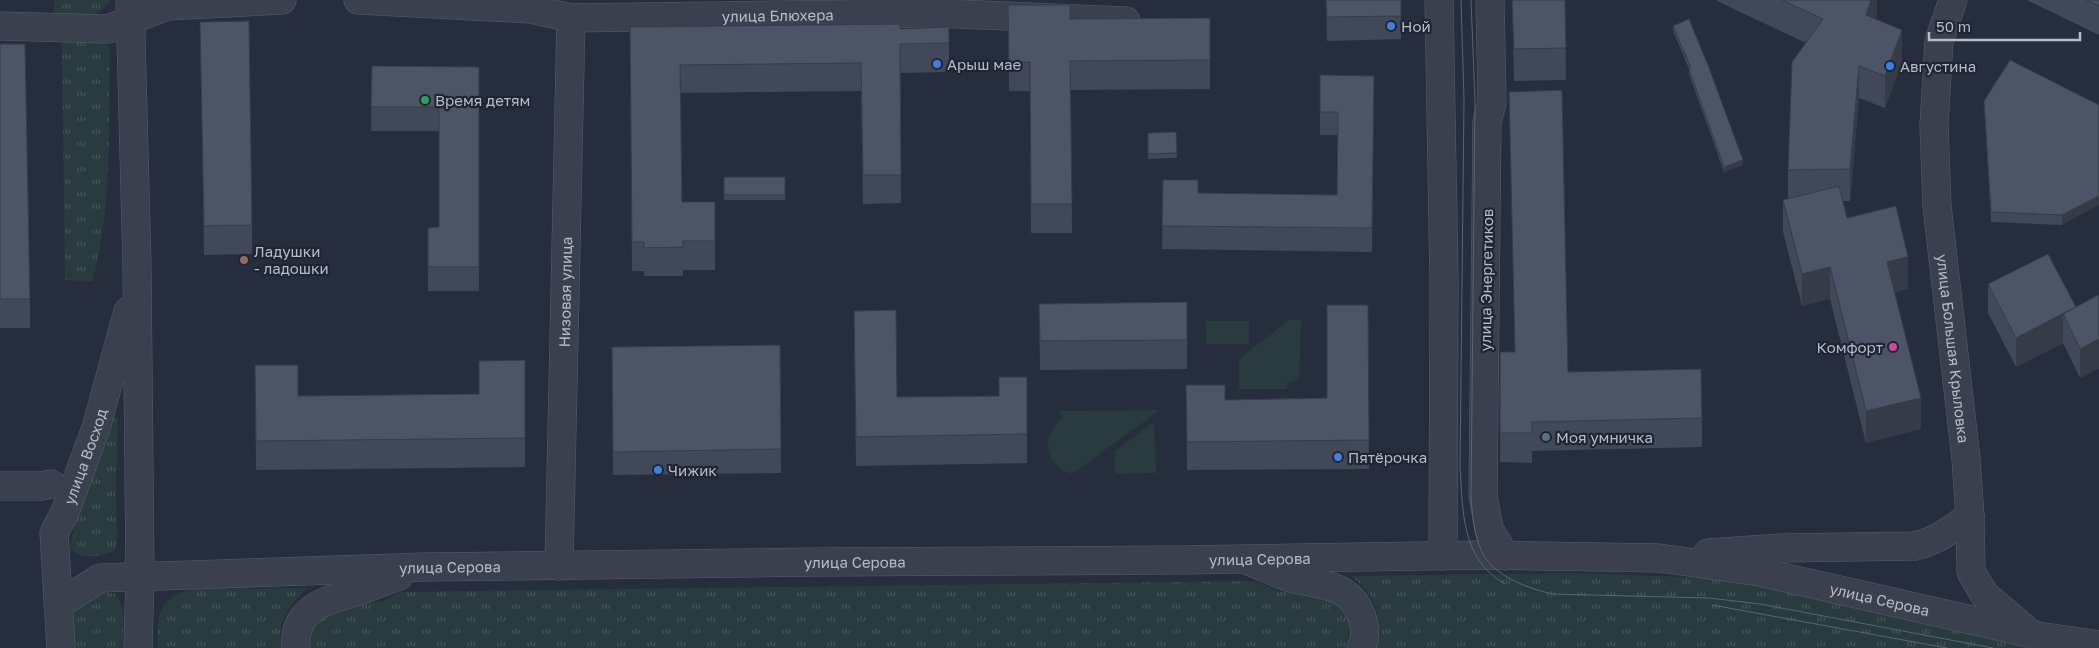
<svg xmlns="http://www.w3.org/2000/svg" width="2099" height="648" font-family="'Golos Text',sans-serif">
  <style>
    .grass { fill: url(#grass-tufts) }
    .green { fill: #293b3f }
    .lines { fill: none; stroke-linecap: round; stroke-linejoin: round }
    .minor-casing { stroke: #585e6b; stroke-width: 29 }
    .minor { stroke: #3a404d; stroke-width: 28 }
    .tram { stroke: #5c6474; stroke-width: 1 }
    .wall { fill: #414858 }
    .shaded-wall { fill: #353b47 }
    .building { fill: #4c5466; stroke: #353b47 }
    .shop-dot { fill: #3f7fe0; stroke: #1f2532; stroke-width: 2 }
    .leisure-dot { fill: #2e9e5b; stroke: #1f2532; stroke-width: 2 }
    .education-dot { fill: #8d6e63; stroke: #1f2532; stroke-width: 2 }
    .hotel-dot { fill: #d1479c; stroke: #1f2532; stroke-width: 2 }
    .service-dot { fill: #5c6f8a; stroke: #1f2532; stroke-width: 2 }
    .labels { text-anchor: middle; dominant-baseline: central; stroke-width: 4.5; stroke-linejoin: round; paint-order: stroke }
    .street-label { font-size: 15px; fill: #b6bbc8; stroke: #1f2532 }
    .poi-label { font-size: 15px; fill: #b6bbc8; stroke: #1f2532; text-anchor: start }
  </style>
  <defs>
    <pattern id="grass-tufts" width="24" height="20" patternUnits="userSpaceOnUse" patternTransform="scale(1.25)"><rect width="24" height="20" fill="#293b3f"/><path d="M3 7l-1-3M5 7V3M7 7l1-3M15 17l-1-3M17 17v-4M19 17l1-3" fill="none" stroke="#465559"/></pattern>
  </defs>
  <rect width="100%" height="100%" fill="#262e3d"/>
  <!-- grass -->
  <path class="grass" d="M54,0H109V3L91,19H54Z
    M100,41L110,48C108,126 113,207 92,282L65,280L62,42Z
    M118,418L116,485L117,542L115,550C103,556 80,561 70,548L74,528L109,419Z
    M1580,573L1706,578L1752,584L2056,648H1371C1385,618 1376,595 1351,576Z
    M1255,581L1280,592L1314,589L1344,605C1349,621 1351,632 1346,648H308L310,623L345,602H381L400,592Z
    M308,588C290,604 275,622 282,648H158C157,614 157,599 193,589Z
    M101,592L116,594C126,608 124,632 121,648H66C72,612 69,611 101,592Z"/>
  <!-- green -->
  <path class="green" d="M1289,320H1301L1299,377L1293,382L1287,383V389H1239V359Z
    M1206,321H1249V344H1206Z
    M1160,410L1072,474C1044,465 1040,434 1063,418L1059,411Z
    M1154,422L1156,473L1115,474V451Z"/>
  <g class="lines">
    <defs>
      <g id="minor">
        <path d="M130,0L137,266L140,576L138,648"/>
        <path id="s1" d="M358,0L531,9L571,18L934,13L1126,21"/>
        <path d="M1439,0L1444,282L1443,556"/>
        <path d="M1490,0L1492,103L1487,122L1483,495L1489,529L1505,556"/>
        <path id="s2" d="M1953,0L1939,41L1934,125L1937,206L1966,459L1970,516L1971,572L1984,594L2025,629"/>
        <path d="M0,26L108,29L167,6L282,0"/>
        <path d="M0,486H41L51,484"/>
        <path d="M1708,553L1782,548L1915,546C1937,541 1952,529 1970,516"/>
        <path d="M1251,562C1264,567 1278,575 1291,578C1322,586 1353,583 1363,621C1365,630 1366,640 1361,648"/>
        <path id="s3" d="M559,566L571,18"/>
        <path id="s4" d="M58,605L100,578L424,567L818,562L1179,560L1483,555L1659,558L1760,572L2029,633L2038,636L2099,645"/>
        <path id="s5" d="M61,648L54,533L65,512L96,428L128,311"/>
        <path d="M296,648C292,609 325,601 355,592C370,587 385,581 399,576"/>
      </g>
    </defs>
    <!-- minor casing -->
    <use href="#minor" class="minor-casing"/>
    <!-- minor -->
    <use href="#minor" class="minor"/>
    <!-- tram -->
    <path class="tram" d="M1461,0L1464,99L1460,467C1463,512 1461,559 1505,584
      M1471,0L1475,100L1471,499C1473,517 1474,536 1482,552C1493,576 1529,589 1553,594L1709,598L1760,604L1993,648
      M1712,605L1947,648"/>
  </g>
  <!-- wall -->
  <path class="wall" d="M1326,0H1401V39L1327,41Z
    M1512,0H1565L1566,80L1514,81Z
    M1717,0H1877V14L1875,19L1902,62L1885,108L1859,98L1850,201H1843L1847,218L1908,289L1894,292L1921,429L1866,443L1830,299L1802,306L1783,232V200L1788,199V170L1806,43L1717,1Z
    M2027,0H2099V35Z
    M1008,5L1070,19L1210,18V89L1071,90L1072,233H1031L1030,91H1009Z
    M200,22L252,225V254L204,255Z
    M1673,26L1743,165L1724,172L1689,74V69L1673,31Z
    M630,27L949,43V72L900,73L901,203L863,204L861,91L681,93L682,202H715V270H683V276H644V271H632Z
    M0,44L30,299V328H0Z
    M372,66L479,67V291H428V228L439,227V131H371Z
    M1320,75L1374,76L1372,252L1162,249L1163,180L1198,193L1337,195L1338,135H1320Z
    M1509,92L1568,372L1702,418V447L1532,451V463L1500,462V352H1515Z
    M1984,101L2099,105L2062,225L1991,222Z
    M1176,132L1177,158L1148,159V133Z
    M724,177H785V200H724Z
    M2048,254L2099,368L2080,378L2063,343L2016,367L1988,313V284Z
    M1187,302V369L1040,370L1039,304Z
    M1368,305L1369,469L1187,470L1186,385L1225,400L1327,398Z
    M854,340L897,397L1027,434V463L856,466Z
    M780,345L781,473L613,475L612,347Z
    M525,360V467L256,470L255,365L298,396L479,394Z"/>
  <!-- shaded-wall -->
  <path class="shaded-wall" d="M1871,0H1877V14L1866,47V15Z
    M1902,30V62L1885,108V76Z
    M1859,66V98L1850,201V169Z
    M1743,160V165L1724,172V167Z
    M2099,196V205L2062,225V215Z
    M1908,257V289L1887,294V262Z
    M1830,267V299L1802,306V274Z
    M2063,314V343L2016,367V338Z
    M2099,339V368L2080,378V349Z
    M1921,398V429L1866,443V411Z"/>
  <!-- building -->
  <path class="building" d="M1326,0H1401V16L1327,17Z
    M1512,0H1565L1566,48L1514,49Z
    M1782,0H1871L1866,15L1902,30L1885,76L1859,66L1850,169L1788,170L1792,62L1823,19Z
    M2086,0H2099V6Z
    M1008,5H1070V19L1210,18V60L1070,61L1072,204H1031L1030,62H1009Z
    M1689,19L1708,65L1743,160L1724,167L1689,69L1691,68L1673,26Z
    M249,21L252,225L204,226L200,22Z
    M900,24V29L949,27V43L900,44L901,175H863L861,63L680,65L682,202H715V241H683V247L644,248V242H632L630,27Z
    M0,44H25L30,299H0Z
    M2010,60L2099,105V196L2062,215L1991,212L1984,101Z
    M372,66L479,67V267H428V228L439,227V107H371Z
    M1320,75L1374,76L1372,228L1162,226L1163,180H1198V193L1337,195L1338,112H1320Z
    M1562,90L1568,372L1701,369L1702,418L1532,422V433H1500V352H1515L1509,92Z
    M1176,132L1177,153L1148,154V133Z
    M724,177H785V195H724Z
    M1839,186L1847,218L1896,206L1908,257L1887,262L1921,398L1866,411L1830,267L1802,274L1783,200Z
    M2048,254L2076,307L2016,338L1988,284Z
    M2098,295H2099V339L2080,349L2063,314Z
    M1187,302V340L1040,341L1039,304Z
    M1327,305H1368L1369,440L1187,442L1186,385H1225V400L1327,398Z
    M896,310L897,397L999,396V377H1027V434L856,437L854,311Z
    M780,345L781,449L613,452L612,347Z
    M525,360V438L256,441L255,365H298V396L479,394V361Z"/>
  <!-- markers -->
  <g class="shop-dot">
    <circle cx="1391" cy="26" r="5"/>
    <circle cx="937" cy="64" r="5"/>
    <circle cx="1890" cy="66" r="5"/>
    <circle cx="1338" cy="457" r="5"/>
    <circle cx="658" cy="470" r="5"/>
  </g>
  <circle class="leisure-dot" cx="425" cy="100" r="5"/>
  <circle class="education-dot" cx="244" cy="260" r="5"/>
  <circle class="hotel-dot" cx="1893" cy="347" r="5"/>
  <circle class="service-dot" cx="1546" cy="437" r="5"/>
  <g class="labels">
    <!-- street labels -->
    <g class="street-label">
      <text stroke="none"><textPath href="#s1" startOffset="421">улица Блюхера</textPath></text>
      <text transform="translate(1486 280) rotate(-89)">улица Энергетиков</text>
      <text stroke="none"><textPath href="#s3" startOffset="274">Низовая улица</textPath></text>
      <text stroke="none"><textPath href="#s2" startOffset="352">улица Большая Крыловка</textPath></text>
      <text stroke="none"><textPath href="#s5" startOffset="198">улица Восход</textPath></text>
      <text stroke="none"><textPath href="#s4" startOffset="1210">улица Серова</textPath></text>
      <text stroke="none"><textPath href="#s4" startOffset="805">улица Серова</textPath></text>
      <text stroke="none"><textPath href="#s4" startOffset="400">улица Серова</textPath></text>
      <text stroke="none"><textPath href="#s4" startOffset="1834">улица Серова</textPath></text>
    </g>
    <!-- poi labels -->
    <g class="poi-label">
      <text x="1401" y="26">Ной</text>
      <text x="947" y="64">Арыш мае</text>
      <text x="1900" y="66">Августина</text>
      <text x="435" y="100">Время детям</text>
      <text x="254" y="251">Ладушки<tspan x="254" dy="17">- ладошки</tspan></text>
      <text x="1883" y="347" text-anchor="end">Комфорт</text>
      <text x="1556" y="437">Моя умничка</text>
      <text x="1348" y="457">Пятёрочка</text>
      <text x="668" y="470">Чижик</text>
    </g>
  </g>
  <!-- scale -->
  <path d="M1929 32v8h151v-8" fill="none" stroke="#b6bbc8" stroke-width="2.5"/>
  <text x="1936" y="32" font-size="15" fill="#b6bbc8" stroke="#1f2532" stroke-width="4" paint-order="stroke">50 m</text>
</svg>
